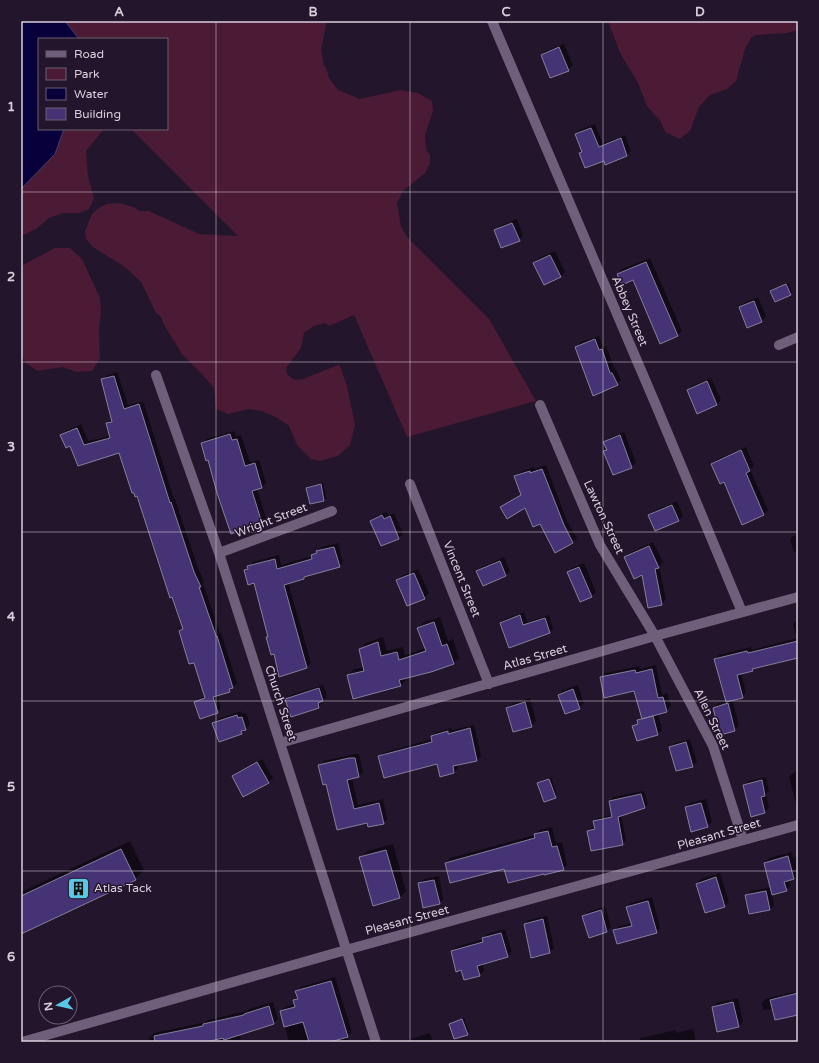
<svg xmlns="http://www.w3.org/2000/svg" width="819" height="1063" font-family="'Varela Round',sans-serif">
  <style>
    .green { fill: #4b1a34 }
    .water { fill: #08003b; stroke: #463e6c }
    .shadow { fill: #0007 }
    .building { fill: #463376; stroke: #847f9d }
    .lines { fill: none; stroke-linecap: round; stroke-linejoin: round }
    .minor { stroke: #705f7a; stroke-width: 10 }
    .grid { fill: none; stroke: #d8cedd; stroke-width: 1; stroke-opacity: 0.55 }
    .labels { text-anchor: middle; dominant-baseline: central; stroke-width: 3; stroke-linejoin: round; paint-order: stroke }
    .street-label { font-size: 12px; fill: #d8cedd; stroke: #23152b }
    .poi-label { font-size: 12px; fill: #d8cedd; stroke: #23152b; text-anchor: start }
    .neatline { fill: none; stroke: #d8cedd; stroke-width: 1.5 }
    .grid-label { font-size: 13px; text-anchor: middle; font-weight: bold; fill: #d8cedd }
  </style>
  <rect width="100%" height="100%" fill="#23152b"/>
  <!-- green -->
  <path class="green" d="M21,21H327L321,49L324,66L326,67L329,78L338,90L360,99L400,90L418,93L432,101L433,111L425,135L426,150L430,155V163L425,173L403,191L397,203L401,226L407,237L489,319L536,401L407,437L354,315L329,326L325,323L314,326L304,333L301,348L286,368L287,374L294,380L303,379L338,365L341,368L347,386L355,425L350,445L338,456L320,461L311,459L297,445L289,426L276,417L261,411L249,409L228,414L216,409L214,388L201,373L182,354L164,325L161,317L156,313L141,282L125,267L93,247L86,239L85,231L92,214L97,209L107,204L119,203L133,207L140,211H149L199,234L238,236L131,129H167V39H39V129H104L86,151L88,176L94,199L89,209L79,213H63L49,218L36,229L21,236Z
    M608,21H798V30L787,33L756,35L751,38L745,49L736,81L727,89L710,95L699,107L690,131L680,139L665,132L661,122L647,106L638,83L620,53Z
    M55,248H70L82,259L100,298L101,313L99,329L100,358L92,371L77,372L62,367L37,371L26,363L21,355V266Z"/>
  <!-- water -->
  <path class="water" d="M21,21H65L79,39H39V129H64L55,154L21,189Z"/>
  <!-- shadow -->
  <path class="shadow" d="M564,44L573,65L568,70L542,55L546,51Z
    M595,124L603,144L625,135L631,151L627,155L605,163L604,160L580,153L583,151L576,134L580,130Z
    M517,219L523,235L519,240L495,231L500,226Z
    M555,251L565,272L561,276L535,263L539,258Z
    M650,258L682,331L678,335L633,279L618,274L622,269Z
    M788,283L792,292L790,294L771,291Z
    M758,297L766,316L762,321L748,327L740,307L744,303Z
    M599,336L603,347L606,346L615,370L616,369L621,380L617,384L576,347L581,342Z
    M117,372L128,405L143,401L174,499H175L198,568L204,582L203,583L220,633H221L237,683L229,691L217,695L221,708L217,712L196,702L200,698L205,696L194,662L180,631L183,628L137,495L120,452L71,444L62,435L66,431L81,424L88,441L110,436L107,424L112,419L102,380L106,376Z
    M711,378L721,400L717,404L688,390L692,386Z
    M234,431L236,436L241,435L250,462L259,460L266,483L261,488L257,489L266,518L262,522L232,532L209,459L202,443L206,439Z
    M624,432L636,462L632,467L613,474L605,452L607,449L605,442L609,438Z
    M746,447L754,466L750,469L768,510L764,515L742,523L725,481L712,464L716,460Z
    M546,465L567,521L577,538L573,543L540,523L526,507H502L506,503L522,494L516,477L520,472L534,467V469Z
    M323,483L326,498L324,500L310,503L307,488L309,486Z
    M677,501L683,516L679,520L656,530L649,516L654,511Z
    M387,512L388,515L394,513L403,534L399,538L371,521L376,516Z
    M798,535V551L794,552L790,540L793,536Z
    M653,542L663,562L659,566L666,599L662,604L643,574L625,557L630,553Z
    M338,543L343,562L339,566L307,575L304,578L288,582L311,663L307,667L274,653L268,637L269,636L254,582L245,570L253,562L279,555L281,565L312,556L322,547Z
    M504,557L510,571L506,575L477,571L482,567Z
    M584,563L596,592L592,596L581,601L568,573L572,568Z
    M418,569L429,593L424,598L397,581L402,576Z
    M524,612L527,622L549,615L553,628L550,632L501,623L505,619Z
    M440,617L448,641L453,639L459,658L454,663L406,678V680L401,686L348,675L354,669L365,667L360,649L366,643L383,637L387,651L403,647L405,655L426,648L418,628L424,622Z
    M798,619V657L756,667L752,670L741,673L746,693L742,697L732,699L739,725L735,730L714,708L718,703L727,701L715,659L719,655L751,647L752,650L797,638L793,624Z
    M656,665L662,695L667,693L671,706L666,711L658,713L662,730L658,734L634,726L642,716L635,690L601,678L605,673L639,666L640,669Z
    M323,685L327,696L319,707L291,716L286,700L291,695Z
    M578,685L584,703L580,708L565,713L559,695L563,690Z
    M530,698L536,721L532,726L513,731L507,708L512,704Z
    M241,711L242,714L246,713L250,724L242,733L213,723L218,719Z
    M474,725L481,756L477,760L457,764L458,768L454,772L438,762L379,757L383,753L432,739V736L436,732L452,728V730Z
    M690,739L697,762L692,766L670,747L675,743Z
    M355,754H359L363,772L358,776L352,778L358,805L383,799L387,819L383,823L368,822L337,829L326,783L319,766L324,761Z
    M262,759L273,778L268,783L233,777L237,772Z
    M798,771V808H797L789,777L793,773Z
    M551,777L557,795L555,797L538,783Z
    M766,777L769,791L766,794L769,808L765,812L744,785L749,781Z
    M644,791L648,804L645,808L621,815L626,840L623,844L588,831L592,828L596,827L595,821L598,818L613,815L610,801L613,797Z
    M706,799L712,822L707,826L686,807L690,803Z
    M552,827L556,843L562,842L567,865L563,869L505,867L446,863L450,858L535,835L539,830Z
    M130,841L144,870L135,879L21,933V892Z
    M393,844L406,891L399,898L360,858L367,851Z
    M792,852L793,858L798,856V877L789,880L791,886L786,890L772,894L774,905L770,909L746,895L751,891L771,887L765,863L769,858Z
    M720,873L729,902L725,906L706,912L697,884L701,879Z
    M439,876L443,899L439,903L419,884L424,879Z
    M652,897L660,928L656,932L614,931L618,927L632,923L627,907L631,903Z
    M605,906L611,927L607,931L590,937L584,916L588,912Z
    M547,916L554,948L550,952L532,957L525,924L529,920Z
    M505,929L512,952L507,956L482,963L484,971L479,975L462,969L452,951L456,947L483,939L487,934Z
    M335,977L352,1032L346,1036L348,1042H289L281,1011L285,1007L295,1004L294,1001L298,997L297,991L301,987Z
    M798,991V1005L763,1010L762,1003L765,999Z
    M738,998L743,1022L739,1026L713,1007L717,1003Z
    M273,1002L278,1019L274,1023L239,1034L241,1040L238,1042H150L149,1038L154,1033L206,1022L208,1020L247,1011L249,1009Z
    M464,1018L469,1032L467,1034L450,1024Z
    M693,1029L696,1042H637L641,1038L676,1030V1033Z
    M430,1033L433,1042H404L405,1041Z"/>
  <!-- building -->
  <path class="building" d="M559,47L569,71L550,78L541,55Z
    M591,128L599,147L621,138L627,156L605,165L604,161L585,168L579,153L582,152L575,134Z
    M512,223L520,241L501,248L494,230Z
    M550,255L561,277L544,285L533,263Z
    M646,262L678,336L660,344L633,280L622,285L617,274Z
    M786,284L791,295L775,302L770,291Z
    M754,301L762,322L747,328L739,307Z
    M595,339L599,350L602,349L610,373H612L618,385L593,396L575,347Z
    M114,376L124,409L139,404L170,503L171,502L194,572L201,587H199L216,636H217L233,688L229,689L230,692L213,697L218,713L200,719L194,702L205,698L194,663L189,664L179,631L183,629L172,597L170,598L137,496L135,497L134,493H132L119,453L78,466L70,446L66,448L60,435L77,428L84,445L110,438L106,423L112,422L101,379Z
    M707,381L717,405L697,414L687,390Z
    M230,434L232,440L237,439L245,466L255,463L262,488L252,491L262,523L231,534L217,493L208,460L206,461L201,443Z
    M620,435L632,468L613,475L603,451L607,450L603,442Z
    M741,450L750,471L746,473L764,515L742,525L724,482L720,484L711,464Z
    M542,469L564,525L573,543L555,553L540,524L533,527L525,508L507,519L500,507L521,495L514,476L530,471V473Z
    M321,484L324,501L310,504L306,488Z
    M672,505L679,521L655,531L648,515Z
    M382,515L384,519L390,516L399,539L381,546L370,521Z
    M649,546L659,568L655,569L662,605L648,608L642,575L634,579L624,557Z
    M334,547L340,567L304,577V579L284,585L307,668L279,677L274,654L271,655L266,637H268L254,583L248,585L244,570L248,569L247,566L275,559L277,569L312,559L311,555L317,553L316,551Z
    M500,561L506,576L483,586L476,571Z
    M579,567L592,597L580,602L567,572Z
    M414,573L425,599L407,606L396,580Z
    M520,615L523,625L545,618L550,633L509,648L500,623Z
    M434,622L442,646L447,644L454,664L431,672L399,680L401,686L353,699L347,675L364,671L359,649L378,642L381,656L397,652L399,660L426,651L417,628Z
    M798,641V658L752,669L753,671L737,675L743,698L726,702L714,659L747,651L748,653Z
    M652,669L658,698L663,697L667,712L642,719L634,691L604,698L600,677L635,670L636,673Z
    M319,688L323,701L318,703L319,708L291,717L285,699Z
    M573,689L580,709L565,714L558,695Z
    M525,702L532,727L513,732L506,708Z
    M728,703L735,731L720,735L713,708Z
    M237,715L238,718L242,717L246,730L241,731L242,734L219,742L212,723Z
    M653,716L658,735L637,741L632,726L638,724L637,720Z
    M470,728L477,761L453,766L454,773L440,777L437,764L384,778L378,756L432,742L431,736L448,731V734Z
    M686,742L693,767L676,771L669,747Z
    M349,758H355L359,777L347,780L354,809L379,803L384,824L368,827L367,823L337,830L326,784L323,785L318,765Z
    M257,762L269,783L243,797L232,776Z
    M549,779L556,798L544,802L537,783Z
    M762,780L765,796L761,797L765,813L751,817L743,785Z
    M641,794L645,808L618,817L623,845L591,851L587,831L595,829L593,821L612,817L609,801Z
    M701,803L708,827L691,832L685,807Z
    M548,831L552,847L557,846L564,870L544,875V874L508,883L504,869L450,883L445,863L535,838L534,834Z
    M121,849L136,880L21,934V896Z
    M386,850L400,898L373,906L359,857Z
    M788,856L794,879L784,882L787,891L772,895L764,863Z
    M716,877L725,907L705,913L696,884Z
    M434,880L440,904L423,908L418,883Z
    M766,891L770,910L749,914L745,895Z
    M648,901L657,933L617,944L613,930L632,926L626,907Z
    M601,910L607,932L589,938L582,916Z
    M543,919L550,953L531,958L524,924Z
    M501,933L508,957L477,966L480,976L464,980L461,970L456,972L451,951L483,942L482,938Z
    M331,981L348,1037L330,1042H309L303,1022L284,1027L280,1011L295,1007L293,1000L298,999L295,991Z
    M798,993V1015L775,1020L770,1000Z
    M733,1002L739,1027L717,1032L712,1007Z
    M269,1006L274,1024L224,1040L223,1038L206,1042H155L154,1036L203,1026V1024L244,1015V1014Z
    M462,1019L468,1035L454,1039L449,1024Z"/>
  <g class="lines">
    <!-- minor -->
    <path class="minor" d="M492,21L658,410L742,612
      M779,345L798,337
      M156,375L219,553L376,1042
      M540,405L600,545L655,636L713,746L743,840
      M410,484L489,684
      M219,553L332,511
      M280,743L655,636L798,597
      M22,1042L346,950L798,825"/>
  </g>
  <!-- grid -->
  <path class="grid" d="M216,21V1042M410,21V1042M603,21V1042M21,192H798M21,362H798M21,532H798M21,701H798M21,871H798"/>
  <!-- icons -->
  <defs>
    <symbol id="building-square" viewBox="-11 -11 22 22"><rect x="-9" y="-9" width="18" height="18" rx="4" fill="#59c8e5" stroke="#23152b"/><path d="M-4-6H4V6H1V3H-1V6H-4ZM-2.5-4.3h1.7v1.8h-1.7ZM.8-4.3h1.7v1.8H.8ZM-2.5-1h1.7V.8h-1.7ZM.8-1h1.7V.8H.8Z" fill="#111"/></symbol>
  </defs>
  <g fill-rule="evenodd">
    <use href="#building-square" x="66" y="876" width="25" height="25"/>
  </g>
  <g class="labels">
    <!-- street labels -->
    <g class="street-label">
      <text transform="translate(630 311) rotate(67)">Abbey Street</text>
      <text transform="translate(604 517) rotate(65)">Lawton Street</text>
      <text transform="translate(271 520) rotate(-21)">Wright Street</text>
      <text transform="translate(462 579) rotate(68)">Vincent Street</text>
      <text transform="translate(535 657) rotate(-16)">Atlas Street</text>
      <text transform="translate(281 703) rotate(72)">Church Street</text>
      <text transform="translate(712 719) rotate(64)">Allen Street</text>
      <text transform="translate(719 834) rotate(-16)">Pleasant Street</text>
      <text transform="translate(407 920) rotate(-15)">Pleasant Street</text>
    </g>
    <!-- poi labels -->
    <g class="poi-label">
      <text x="94" y="888">Atlas Tack</text>
    </g>
  </g>
  <!-- border -->
  <rect width="819" height="1063" fill="none" stroke="#23152b" stroke-width="44"/>
  <!-- legend -->
  <rect x="38" y="38" width="130" height="92" fill="#23152b" stroke="#6b5f72"/>
  <rect x="46" y="51" width="20" height="6" fill="#705f7a" stroke="#6b5f72"/>
  <text x="74" y="58" font-size="12" fill="#d8cedd">Road</text>
  <rect x="46" y="68" width="20" height="12" fill="#4b1a34" stroke="#6b5f72"/>
  <text x="74" y="78" font-size="12" fill="#d8cedd">Park</text>
  <rect x="46" y="88" width="20" height="12" fill="#08003b" stroke="#6b5f72"/>
  <text x="74" y="98" font-size="12" fill="#d8cedd">Water</text>
  <rect x="46" y="108" width="20" height="12" fill="#463376" stroke="#6b5f72"/>
  <text x="74" y="118" font-size="12" fill="#d8cedd">Building</text>
  <!-- north arrow -->
  <g transform="translate(58 1005) rotate(262)"><circle r="19" fill="#23152b" stroke="#6b5f72"/>
  <path d="M0-3L7 15L0 10L-7 15Z" fill="#59c8e5"/>
  <text y="-6" font-size="11" font-weight="bold" text-anchor="middle" fill="#d8cedd">N</text>
  </g>
  <rect x="22" y="22" width="775" height="1019" class="neatline"/>
  <g class="grid-label">
    <text x="119" y="16">A</text>
    <text x="313" y="16">B</text>
    <text x="506" y="16">C</text>
    <text x="700" y="16">D</text>
    <text x="11" y="111">1</text>
    <text x="11" y="281">2</text>
    <text x="11" y="451">3</text>
    <text x="11" y="621">4</text>
    <text x="11" y="791">5</text>
    <text x="11" y="961">6</text>
  </g>
</svg>
